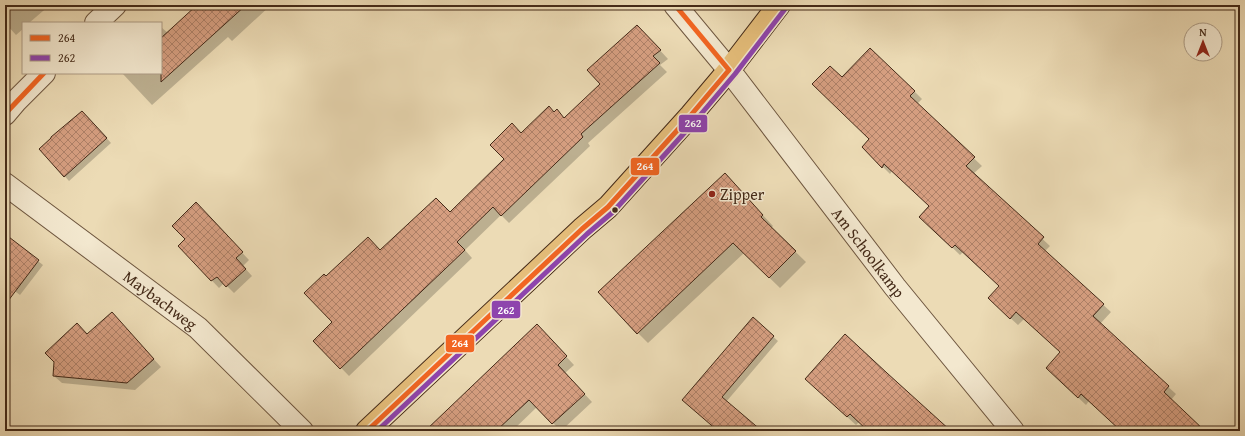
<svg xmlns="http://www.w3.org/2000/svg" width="1245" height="436" font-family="'Gentium Book Plus',serif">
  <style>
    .shadow { fill: #0003 }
    .building { fill: url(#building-cross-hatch); stroke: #442a18 }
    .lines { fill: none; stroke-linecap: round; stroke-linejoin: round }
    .minor-casing { stroke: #6e563f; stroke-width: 24 }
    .major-casing { stroke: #442a18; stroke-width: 24 }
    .minor { stroke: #f3e8cf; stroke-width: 22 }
    .major { stroke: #e6be7a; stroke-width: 22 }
    .bus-1-casing { stroke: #f3e8cf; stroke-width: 8 }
    .bus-2-casing { stroke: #f3e8cf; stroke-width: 8 }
    .bus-1 { stroke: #f26522; stroke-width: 5 }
    .bus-2 { stroke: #8e44ad; stroke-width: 5 }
    .poi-dot { fill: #8f2418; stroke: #f3e8cf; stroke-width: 1.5 }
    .bus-dot { fill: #442a18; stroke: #f3e8cf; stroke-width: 1.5 }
    .labels { text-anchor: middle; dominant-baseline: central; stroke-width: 3; stroke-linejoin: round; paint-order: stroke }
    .poi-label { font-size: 16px; fill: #442a18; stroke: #f3e8cf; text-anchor: start }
    .street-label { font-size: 16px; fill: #442a18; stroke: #f3e8cf }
    .line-badge { stroke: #f3e8cf; stroke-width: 1.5 }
    .badge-label { font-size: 11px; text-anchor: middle; font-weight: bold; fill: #fff }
  </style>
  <defs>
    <pattern id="building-cross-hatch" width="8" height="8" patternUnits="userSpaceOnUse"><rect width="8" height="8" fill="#d59e80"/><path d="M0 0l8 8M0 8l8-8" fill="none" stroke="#ae8168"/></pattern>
  </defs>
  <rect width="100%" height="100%" fill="#ecdbb5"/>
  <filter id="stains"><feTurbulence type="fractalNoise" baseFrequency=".005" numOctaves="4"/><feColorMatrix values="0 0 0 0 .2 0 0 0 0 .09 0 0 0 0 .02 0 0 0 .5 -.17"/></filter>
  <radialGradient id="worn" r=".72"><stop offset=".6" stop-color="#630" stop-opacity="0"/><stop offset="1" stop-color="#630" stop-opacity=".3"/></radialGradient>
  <!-- shadow -->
  <path class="shadow" d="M5,5H50L29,23H23V29L16,35L5,23Z
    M198,5H271L232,41L228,37L152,105L122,73H161V27L168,33Z
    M645,34L668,59L660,65L667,72L588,143L590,146L509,223L501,215L465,250L472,258L349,376L315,341L334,322L326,277L381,251L450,213L506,159L521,134L554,113L564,119L601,84Z
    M842,78L914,91L922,99L917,104L982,166L973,174L1050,246L1045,251L1111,312L1100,324L1176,394L1171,400L1204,431H1122L1089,401L1086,405L1054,375L1061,353L1024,319L1018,325L996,305L1000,286L963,252L960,255L928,224L930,206L892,171L890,174L863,147L870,139Z
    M87,116L111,143L69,181L41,149Z
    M735,185L773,226L771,228L806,262L780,288L744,253L648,343L638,333Z
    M203,211L249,260L243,266L252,276L234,293L224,283L219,288L179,246L186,240Z
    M5,235L43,265L20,295L5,284Z
    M753,319L778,341L726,402L760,431H719L687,404Z
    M119,321L161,367L135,390L62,383L54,376L87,335Z
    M545,334L574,365L565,373L592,402L561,431L537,407L512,431H426Z
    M814,387L949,431H869L859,422L856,425Z"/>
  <!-- building -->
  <path class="building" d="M197,5H246L161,82V38Z
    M637,25L661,50L653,56L660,63L581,134L583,137L501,216L493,207L457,242L465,250L340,369L313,341L332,322L304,293L324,274L326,276L368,237L380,250L436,198L450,212L504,159L490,145L512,123L521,133L549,106L554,112L557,109L564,118L600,84L587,70Z
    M870,48L915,91L910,96L975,157L966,166L1044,237L1038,244L1104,304L1093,316L1169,386L1164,392L1205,431H1121L1081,394L1078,398L1046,368L1060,352L1016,312L1010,319L988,298L999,286L955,245L952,248L919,217L929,206L884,164L882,168L862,147L869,139L812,84L830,66L842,77Z
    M82,111L107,138L64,177L39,149L51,138V137Z
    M725,173L763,215L761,217L796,251L769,278L733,243L637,334L598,292Z
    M196,202L243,252L236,258L246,269L226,287L217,277L211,281L178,246L185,239L172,226Z
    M5,234L39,260L5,305Z
    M112,312L154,359L127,383L53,376L54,362L45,353L77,323L87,334Z
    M753,317L774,336L722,397L762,431H718L682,400Z
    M537,324L567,356L558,365L585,394L552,424L529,400L496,431H425Z
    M845,334L887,373L951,431H868L850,414L847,417L805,379Z"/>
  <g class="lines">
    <defs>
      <g id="minor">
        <path id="s1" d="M675,5L729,70L895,287L1013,431"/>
        <path d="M96,23L115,5"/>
        <path d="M5,114L16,101L44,73"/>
        <path id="s2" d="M5,184L198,328L302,431"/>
      </g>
      <path id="major" d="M367,431L582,229L608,207L691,115L729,70L779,5"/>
    </defs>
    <!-- minor casing -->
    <use href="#minor" class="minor-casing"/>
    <!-- major casing -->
    <use href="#major" class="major-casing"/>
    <!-- minor -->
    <use href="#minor" class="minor"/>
    <!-- major -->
    <use href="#major" class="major"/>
    <defs>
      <path id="bus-1" d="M675,5L729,70
        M5,114L44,73
        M367,431L582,229L608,207L691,115L729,70"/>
      <path id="bus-2" d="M377,431L587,234L613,212L696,120L735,74L785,9"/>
    </defs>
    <!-- bus-1 casing -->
    <use href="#bus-1" class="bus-1-casing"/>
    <!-- bus-2 casing -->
    <use href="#bus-2" class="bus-2-casing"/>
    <!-- bus-1 -->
    <use href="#bus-1" class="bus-1"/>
    <!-- bus-2 -->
    <use href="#bus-2" class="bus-2"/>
  </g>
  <!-- markers -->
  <circle class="poi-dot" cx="712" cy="194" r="4"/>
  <circle class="bus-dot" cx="615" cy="210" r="3.5"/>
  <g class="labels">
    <!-- poi labels -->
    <g class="poi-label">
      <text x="720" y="194">Zipper</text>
    </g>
    <!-- street labels -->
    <g class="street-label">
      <text stroke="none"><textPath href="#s1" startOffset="314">Am Schoolkamp</textPath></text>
      <text stroke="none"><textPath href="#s2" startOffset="194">Maybachweg</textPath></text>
    </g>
  </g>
  <g class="line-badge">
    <rect x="678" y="114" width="30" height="19" rx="4" fill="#8e44ad"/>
    <rect x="630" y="157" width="30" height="19" rx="4" fill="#f26522"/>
    <rect x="491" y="300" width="30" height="19" rx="4" fill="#8e44ad"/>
    <rect x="445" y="334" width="30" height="19" rx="4" fill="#f26522"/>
  </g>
  <g class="badge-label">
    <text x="693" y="127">262</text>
    <text x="645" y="170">264</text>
    <text x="506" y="314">262</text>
    <text x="460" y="347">264</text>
  </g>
  <!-- margin -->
  <rect width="1245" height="436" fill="none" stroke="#ecdbb5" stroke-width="20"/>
  <rect x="6" y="6" width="1233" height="424" fill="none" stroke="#442a18" stroke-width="2"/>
  <rect x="10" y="10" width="1225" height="416" fill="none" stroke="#442a18"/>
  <!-- legend -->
  <rect x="22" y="22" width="140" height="52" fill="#f3e8cf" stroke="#ad9c86"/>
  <rect x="30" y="35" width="20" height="6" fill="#f26522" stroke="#ad9c86"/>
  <text x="58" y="42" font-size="12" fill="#442a18">264</text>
  <rect x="30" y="55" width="20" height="6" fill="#8e44ad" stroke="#ad9c86"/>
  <text x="58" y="62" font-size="12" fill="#442a18">262</text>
  <!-- north arrow -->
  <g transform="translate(1203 42)"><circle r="19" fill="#f3e8cf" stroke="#ad9c86"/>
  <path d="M0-3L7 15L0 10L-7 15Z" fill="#8f2418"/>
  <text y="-6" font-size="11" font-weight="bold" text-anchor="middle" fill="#442a18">N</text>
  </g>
  <rect width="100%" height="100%" filter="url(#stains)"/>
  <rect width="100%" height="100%" fill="url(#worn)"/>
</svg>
